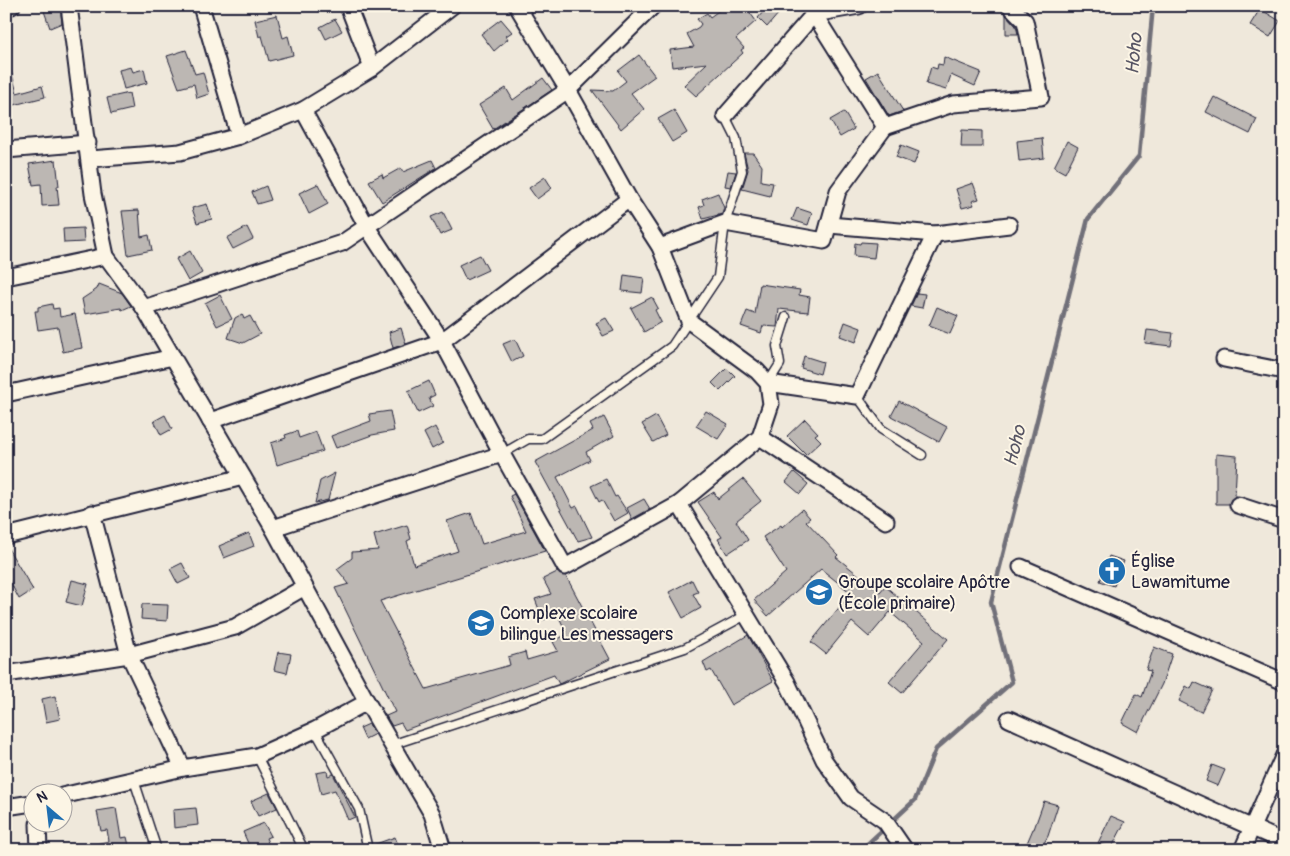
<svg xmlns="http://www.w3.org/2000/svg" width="1290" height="856" font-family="Pangolin,sans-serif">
  <rect width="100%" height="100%" fill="#efe8db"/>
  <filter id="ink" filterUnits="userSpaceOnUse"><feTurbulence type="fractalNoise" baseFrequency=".02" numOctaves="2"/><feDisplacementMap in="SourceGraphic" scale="10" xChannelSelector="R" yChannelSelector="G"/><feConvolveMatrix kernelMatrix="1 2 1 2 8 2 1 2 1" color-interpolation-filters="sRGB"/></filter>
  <g filter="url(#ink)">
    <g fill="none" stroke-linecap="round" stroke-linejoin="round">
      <polyline stroke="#716f79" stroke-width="4.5" points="861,850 915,800 936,749 1012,682 991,602 1088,219 1139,156 1153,6"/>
    </g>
    <g fill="#bcb7b3" stroke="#22223b">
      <polygon points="56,6 60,6 62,23 50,28 44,11"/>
      <polygon points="725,6 745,6 756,21 736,39 744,48 741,50 743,53 696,96 684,85 707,63 672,67 670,50 694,47 687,34 699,27 701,24 697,19 707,13 710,17"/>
      <polygon points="768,6 785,6 767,27 758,18"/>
      <polygon points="1260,9 1280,21 1270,37 1250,25"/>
      <polygon points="277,15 283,38 288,36 293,55 269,61 262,36 259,37 255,20"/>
      <polygon points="1006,15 1016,26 1018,34 1006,34"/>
      <polygon points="335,19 342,31 326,39 320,27"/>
      <polygon points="501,19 512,32 506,36 508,39 494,51 481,34"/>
      <polygon points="186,50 195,74 203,72 209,94 197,98 194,84 179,88 167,56"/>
      <polygon points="639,55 655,76 631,93 644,109 621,129 592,90 613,91 626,81 618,71"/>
      <polygon points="944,57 981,72 975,86 951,75 946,90 926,84 931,67 937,69 938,64 943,65"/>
      <polygon points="10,67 17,93 42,86 45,97 6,107 6,68"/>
      <polygon points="131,67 133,72 144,69 147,83 124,89 119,70"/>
      <polygon points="878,71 903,111 889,116 866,78"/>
      <polygon points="543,78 552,90 493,129 479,105 506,88 513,100"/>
      <polygon points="129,93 132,109 111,114 107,98"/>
      <polygon points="1214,97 1257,119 1250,134 1206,112"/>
      <polygon points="674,110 687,133 672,142 658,119"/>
      <polygon points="844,112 854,129 840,137 830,120"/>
      <polygon points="962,130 982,131 982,147 961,147"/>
      <polygon points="1042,138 1044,158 1019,161 1017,141"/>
      <polygon points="1067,141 1078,147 1065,173 1054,167"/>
      <polygon points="901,145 919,152 914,164 896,157"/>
      <polygon points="744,153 753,153 762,166 761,181 773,183 770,196 742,189 748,170"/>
      <polygon points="56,160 59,186 57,186 59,205 42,206 41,184 33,185 29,164"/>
      <polygon points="432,160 436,168 382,202 369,181 382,174 383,178 401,168 403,172"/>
      <polygon points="728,171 736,172 731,187 725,186"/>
      <polygon points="545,177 552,188 537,199 529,188"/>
      <polygon points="973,183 979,199 972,201 974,205 962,208 956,189"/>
      <polygon points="318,184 328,204 309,214 299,193"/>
      <polygon points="266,186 271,200 257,204 252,192"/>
      <polygon points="718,193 724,208 722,214 703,219 699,207 704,205 702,199"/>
      <polygon points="207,204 212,219 197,223 192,208"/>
      <polygon points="797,208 812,213 808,225 792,220"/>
      <polygon points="139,210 141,237 149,235 152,250 128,255 122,211"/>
      <polygon points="443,212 452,230 440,235 431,217"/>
      <polygon points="247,227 253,239 233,249 227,238"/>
      <polygon points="83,228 84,242 64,243 63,229"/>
      <polygon points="861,242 876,243 874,258 854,256 855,243 860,244"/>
      <polygon points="190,251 202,273 188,281 176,259"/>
      <polygon points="480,255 488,270 466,280 459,265"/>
      <polygon points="624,275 644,278 642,293 622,291"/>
      <polygon points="99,284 122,293 131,306 122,310 121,308 85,314 82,299 97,289"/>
      <polygon points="760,284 800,290 799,295 810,297 808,312 779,309 777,327 763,326 761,333 741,326 747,311 755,314"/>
      <polygon points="917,293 925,294 922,308 911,306"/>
      <polygon points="220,295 232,319 217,326 205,303"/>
      <polygon points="652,297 658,308 655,310 661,322 644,332 631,308"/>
      <polygon points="52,304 53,309 59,308 60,317 75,314 82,348 63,352 58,327 38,330 35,311 38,311 38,307"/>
      <polygon points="937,307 958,316 950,334 929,326"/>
      <polygon points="242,314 244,319 250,316 260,334 243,343 228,338 235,318"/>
      <polygon points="606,318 614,331 603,336 596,323"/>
      <polygon points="845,322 861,328 856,342 840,336"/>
      <polygon points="401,328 406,344 393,348 389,332"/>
      <polygon points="1147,330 1173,333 1171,346 1145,343"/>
      <polygon points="515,339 523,356 512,362 503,344"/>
      <polygon points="804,356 823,362 820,374 801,368"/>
      <polygon points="727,368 735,376 720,391 712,383"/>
      <polygon points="429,381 435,395 429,398 433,406 418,413 408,391"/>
      <polygon points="899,401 947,427 939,442 891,416"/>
      <polygon points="390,411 394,431 372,435 336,448 331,436 371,421 369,414"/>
      <polygon points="706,411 728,424 718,439 696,426"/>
      <polygon points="165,415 172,429 161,435 154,421"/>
      <polygon points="656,416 666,435 653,442 642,424"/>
      <polygon points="604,417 614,436 586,452 590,460 557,477 573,508 577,506 592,537 578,541 535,462 593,430 590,424"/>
      <polygon points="805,419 818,433 815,435 821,441 806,455 787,436"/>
      <polygon points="435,427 443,443 432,449 424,433"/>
      <polygon points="297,431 299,438 316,432 323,451 277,465 271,443 286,438 285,435"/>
      <polygon points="1216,454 1237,456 1235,496 1229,504 1216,504"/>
      <polygon points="794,472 808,484 800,494 786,482"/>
      <polygon points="335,473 328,500 315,503 320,481"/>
      <polygon points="606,479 615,497 617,496 628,513 614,521 602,500 599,502 591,486"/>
      <polygon points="743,479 761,501 736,521 748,540 727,554 718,539 722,537 698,502 714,492 718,499"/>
      <polygon points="514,494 545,551 380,601 426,689 510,665 508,657 525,652 527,660 558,651 553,642 567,634 558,615 543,620 535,599 551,594 543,579 557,572 566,576 610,659 559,684 554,675 405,730 401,723 392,726 386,716 395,712 335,588 349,584 337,569 352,558 352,552 378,550 374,535 407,525 411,539 407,541 414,565 458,551 447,521 471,513 482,544 526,531 510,496"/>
      <polygon points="644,499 650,509 632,519 627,508"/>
      <polygon points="802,509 810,518 806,521 838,555 836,557 880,592 885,586 948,639 902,693 889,682 924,641 890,612 869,637 852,622 826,654 811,642 851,593 821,569 768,616 754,600 786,572 763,537 781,525 782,527"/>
      <polygon points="249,533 254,546 224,558 219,546"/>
      <polygon points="6,545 33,590 19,599 6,574"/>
      <polygon points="1109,556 1124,561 1114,586 1100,581"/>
      <polygon points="182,563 190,578 178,584 170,569"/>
      <polygon points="72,580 88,584 82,606 66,602"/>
      <polygon points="692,580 698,592 693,594 701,608 683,618 669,592"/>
      <polygon points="142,604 168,605 167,621 141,619"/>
      <polygon points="748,635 773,681 731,705 711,670 707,672 703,662"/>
      <polygon points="1154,647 1172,654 1162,684 1138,732 1122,723 1136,694 1142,697 1151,671 1146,670"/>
      <polygon points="278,652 291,654 287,673 274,670"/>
      <polygon points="1194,682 1212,690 1201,712 1179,701 1186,686 1191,689"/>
      <polygon points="55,696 60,719 46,722 42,699"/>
      <polygon points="369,724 375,734 365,739 360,728"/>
      <polygon points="1212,765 1225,770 1218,786 1206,781"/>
      <polygon points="327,771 328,776 333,774 355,817 348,820 335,790 321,794 316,773"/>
      <polygon points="269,793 277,808 258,816 251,801"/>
      <polygon points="1044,801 1058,805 1048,836 1040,850 1024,850 1033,829 1034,829"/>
      <polygon points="116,808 121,838 127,837 130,850 92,850 91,845 109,841 107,830 101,831 97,811"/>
      <polygon points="196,808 198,825 174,828 173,810"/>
      <polygon points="1111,816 1125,822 1111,849 1098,843"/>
      <polygon points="264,823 271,836 266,838 269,845 258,850 251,850 243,832"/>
      <polygon points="395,837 400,850 374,850 373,845"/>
    </g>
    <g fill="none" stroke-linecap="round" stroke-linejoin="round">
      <defs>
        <g id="service">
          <polyline points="768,383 780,364 777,346 786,317"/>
          <polyline points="857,396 881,429 922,455"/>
          <polyline points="502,454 528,439 542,439 672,346 718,277 725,223 742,171 736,138 725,116"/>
          <polyline points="315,730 359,809 368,850"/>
          <polyline points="391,745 685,648 746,615"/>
          <polyline points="257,756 304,850"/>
          <polyline points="134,780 157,850"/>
        </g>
        <g id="minor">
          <polyline points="69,6 93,194 106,256 144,308 273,528 367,702 432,814 443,850"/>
          <polyline points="201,6 239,136"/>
          <polyline points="348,6 372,68"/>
          <polyline points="809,6 885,127 953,104 1041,97 1025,21 1010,6"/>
          <polyline points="6,8 12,6"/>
          <polyline points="303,110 367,227 442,341 502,454 565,567 679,504 760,437 771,404 768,383 757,371 689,321 660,247 629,199 568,90 517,6"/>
          <polyline points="725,116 814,14 859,6"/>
          <polyline points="6,150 88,143"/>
          <polyline points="90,159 180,152 239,136 303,110 372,68 452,6"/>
          <polyline points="829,225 935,234 1009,225"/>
          <polyline points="660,247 725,223 824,241 838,191 885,127"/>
          <polyline points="6,277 106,256"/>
          <polyline points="144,308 342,243 568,90 653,6"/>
          <polyline points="1224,359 1284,371"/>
          <polyline points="768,383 857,396 935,234"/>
          <polyline points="6,394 173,357"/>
          <polyline points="210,421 442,341 629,199"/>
          <polyline points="760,437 886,521"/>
          <polyline points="679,504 787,682 824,760 851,798 885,821 905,850"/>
          <polyline points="1238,505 1284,520"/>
          <polyline points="92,513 129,655 183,768"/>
          <polyline points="273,528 502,454"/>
          <polyline points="6,536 243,477"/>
          <polyline points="1021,567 1284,682"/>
          <polyline points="6,674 129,655 235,627 303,588"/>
          <polyline points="1009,719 1284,842"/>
          <polyline points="62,796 183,768 257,756 315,730 367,702"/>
          <polyline points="6,807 32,803"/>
          <polyline points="38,824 39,850"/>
          <polyline points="1242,850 1284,755"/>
        </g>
      </defs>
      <use href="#service" stroke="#22223b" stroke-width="11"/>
      <use href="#minor" stroke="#22223b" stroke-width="19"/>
      <use href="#service" stroke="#fcf5e5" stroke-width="8"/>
      <use href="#minor" stroke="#fcf5e5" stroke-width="15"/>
    </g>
  </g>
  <defs>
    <symbol id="church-disc" viewBox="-11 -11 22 22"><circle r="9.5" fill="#1f6fb2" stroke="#fcf5e5"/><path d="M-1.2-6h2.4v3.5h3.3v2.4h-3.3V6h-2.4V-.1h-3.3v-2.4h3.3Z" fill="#fff"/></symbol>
    <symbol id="school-disc" viewBox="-11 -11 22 22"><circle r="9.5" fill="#1f6fb2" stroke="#fcf5e5"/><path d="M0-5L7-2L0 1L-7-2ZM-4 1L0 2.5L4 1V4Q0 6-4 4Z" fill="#fff"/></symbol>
  </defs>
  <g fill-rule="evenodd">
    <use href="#church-disc" x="1096" y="555" width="32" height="32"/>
    <use href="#school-disc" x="803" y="576" width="32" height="32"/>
    <use href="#school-disc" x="465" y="607" width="32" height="32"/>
  </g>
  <g text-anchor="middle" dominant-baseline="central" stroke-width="4" stroke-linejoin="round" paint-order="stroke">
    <g font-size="18" fill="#22223b" stroke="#fcf5e5" text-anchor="start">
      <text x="1131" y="561">Église<tspan x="1131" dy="21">Lawamitume</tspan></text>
      <text x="838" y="582">Groupe scolaire Apôtre<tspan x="838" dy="21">(École primaire)</tspan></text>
      <text x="500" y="613">Complexe scolaire<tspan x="500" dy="21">bilingue Les messagers</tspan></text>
    </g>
    <g font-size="19" font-style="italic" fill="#575564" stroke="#fcf5e5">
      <text transform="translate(1134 54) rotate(-85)">Hoho</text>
      <text transform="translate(1015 446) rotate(-76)">Hoho</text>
    </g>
  </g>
  <rect width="1290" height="856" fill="none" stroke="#fcf5e5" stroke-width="25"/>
  <rect x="12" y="12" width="1265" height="831" fill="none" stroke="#22223b" stroke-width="2" filter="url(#ink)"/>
  <g transform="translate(48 808) rotate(332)"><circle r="24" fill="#fcf5e5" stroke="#a5a1a1"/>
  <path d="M0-4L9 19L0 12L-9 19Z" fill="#1f6fb2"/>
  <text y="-8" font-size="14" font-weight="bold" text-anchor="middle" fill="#22223b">N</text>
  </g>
</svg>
